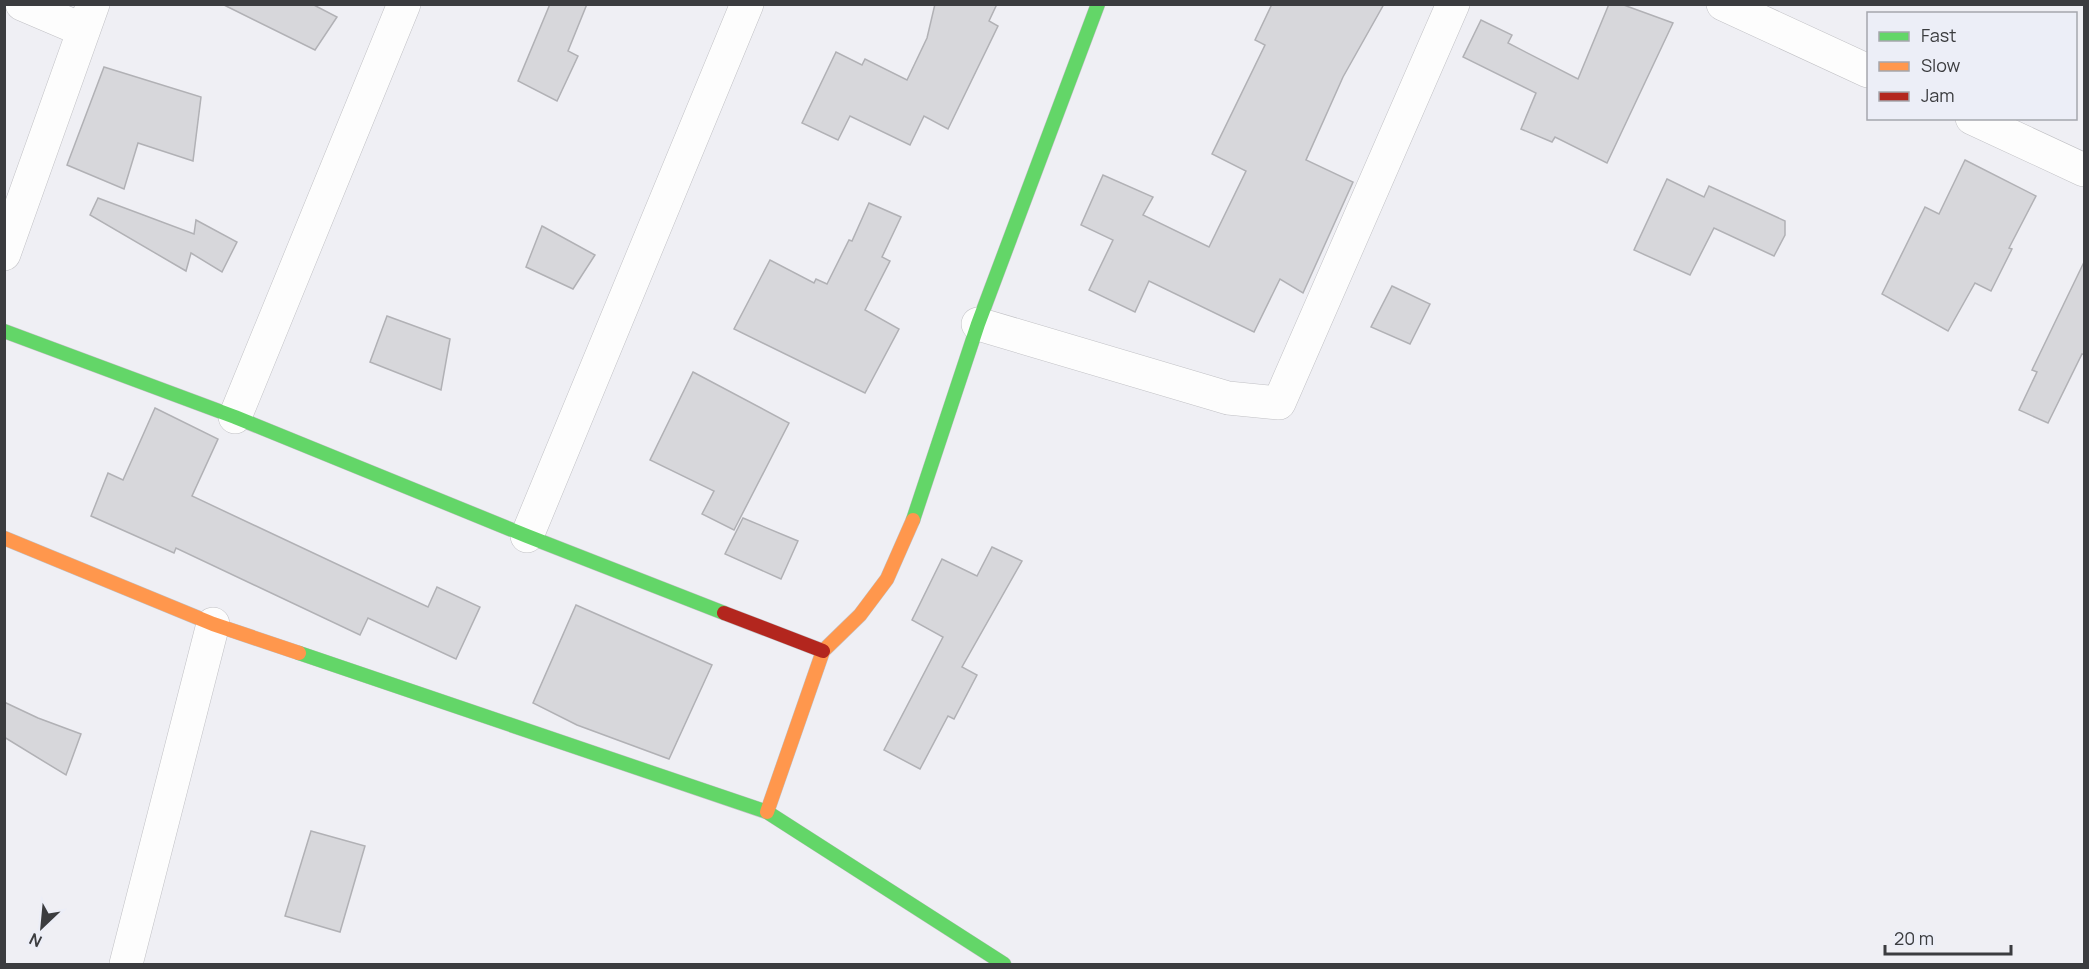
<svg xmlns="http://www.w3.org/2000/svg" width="2089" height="969" font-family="Manrope,sans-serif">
  <rect width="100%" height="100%" fill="#efeff4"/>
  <g fill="#d7d7db" stroke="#b1b1b5" stroke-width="1.5">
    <polygon points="222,4 312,4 337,17 315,50"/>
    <polygon points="550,4 587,4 568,51 578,56 557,101 518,81"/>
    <polygon points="935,4 997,4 989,21 998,26 948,129 924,116 910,145 850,116 838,140 802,123 836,52 862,65 865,59 907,80 927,38"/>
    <polygon points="1272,4 1384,4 1343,77 1306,160 1353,182 1303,293 1280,279 1254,332 1149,281 1135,312 1089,290 1113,240 1081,225 1103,175 1153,197 1143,215 1209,247 1246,171 1212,154 1265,45 1255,40"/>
    <polygon points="1609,4 1621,4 1673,23 1607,163 1555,137 1552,142 1521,129 1536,93 1463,57 1481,20 1512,35 1508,43 1578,79"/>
    <polygon points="104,67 201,97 193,161 138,143 124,189 67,165"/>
    <polygon points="1965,160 2036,196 2009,248 2012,249 1991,291 1975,283 1948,331 1882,294 1925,207 1939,214"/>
    <polygon points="1667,179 1704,197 1709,186 1785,221 1785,235 1774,256 1714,228 1690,275 1634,250"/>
    <polygon points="98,198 194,234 196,220 237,242 222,272 191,253 186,271 90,215"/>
    <polygon points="869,203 901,217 882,257 890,261 865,310 899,329 865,393 734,329 770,260 814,283 816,279 827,284 849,240 852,241"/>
    <polygon points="542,226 595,255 573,289 526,267"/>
    <polygon points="2085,260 2085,355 2082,354 2048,423 2019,410 2037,372 2032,370"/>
    <polygon points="1392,286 1430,304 1410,344 1371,327"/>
    <polygon points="387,316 450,339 441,390 370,362"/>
    <polygon points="693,372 789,423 734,530 702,514 714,491 650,460"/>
    <polygon points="155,408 218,439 192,496 428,607 437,587 480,607 456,659 368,618 360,635 176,548 174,553 91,516 108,473 123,480"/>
    <polygon points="743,518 798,541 781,579 725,554"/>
    <polygon points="992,547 1022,561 962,667 977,675 954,719 948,716 920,769 884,750 943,637 912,620 942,559 977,576"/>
    <polygon points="576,605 712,665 669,759 577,725 533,703"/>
    <polygon points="4,702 38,718 81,734 66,775 4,737"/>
    <polygon points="311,831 365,846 340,932 285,916"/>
  </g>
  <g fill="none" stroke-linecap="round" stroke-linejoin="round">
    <defs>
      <g id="street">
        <polyline points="22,4 83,30"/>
        <polyline points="1723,4 1868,71"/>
        <polyline points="1972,118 2084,170"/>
        <polyline points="4,254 93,4"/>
        <polyline points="978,324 1228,398 1279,403 1453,4"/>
        <polyline points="235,417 404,4"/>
        <polyline points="527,536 747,4"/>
        <polyline points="126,964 213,624"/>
      </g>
      <g id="fast">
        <polyline points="4,331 235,417 527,536 724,613"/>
        <polyline points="913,520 978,324 1098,4"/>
        <polyline points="299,653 767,812 1004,964"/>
      </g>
      <g id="slow">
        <polyline points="4,538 213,624 299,653"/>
        <polyline points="767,812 823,651 860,615 887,579 913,520"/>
      </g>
      <polyline id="jam" points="724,613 823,651"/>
    </defs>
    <use href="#street" stroke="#c1c1c5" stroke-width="34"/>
    <use href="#fast" stroke="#c1c1c5" stroke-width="15"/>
    <use href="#slow" stroke="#c1c1c5" stroke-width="15"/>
    <use href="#jam" stroke="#c1c1c5" stroke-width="15"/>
    <use href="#street" stroke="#fdfdfd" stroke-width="33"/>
    <use href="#fast" stroke="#63d668" stroke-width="14"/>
    <use href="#slow" stroke="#ff974d" stroke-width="14"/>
    <use href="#jam" stroke="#b3261e" stroke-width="14"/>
  </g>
  <rect width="2089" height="969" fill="none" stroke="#3b3c3f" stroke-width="12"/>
  <rect x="1867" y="12" width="210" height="108" fill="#eceef7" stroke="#a5a7ad" stroke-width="1.5"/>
  <rect x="1879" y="32" width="30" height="9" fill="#63d668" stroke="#a5a7ad" stroke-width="1.5"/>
  <text x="1921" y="42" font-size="18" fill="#3b3c3f">Fast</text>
  <rect x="1879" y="62" width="30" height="9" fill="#ff974d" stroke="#a5a7ad" stroke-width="1.5"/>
  <text x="1921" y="72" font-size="18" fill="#3b3c3f">Slow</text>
  <rect x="1879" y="92" width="30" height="9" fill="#b3261e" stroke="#a5a7ad" stroke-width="1.5"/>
  <text x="1921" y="102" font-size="18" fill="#3b3c3f">Jam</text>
  <g transform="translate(42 927) rotate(206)" stroke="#eceef7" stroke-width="4.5" paint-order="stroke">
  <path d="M0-4.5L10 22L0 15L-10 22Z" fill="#3b3c3f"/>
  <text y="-9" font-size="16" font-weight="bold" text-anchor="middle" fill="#3b3c3f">N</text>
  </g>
  <path d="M1885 945v9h126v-9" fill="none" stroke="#3b3c3f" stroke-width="3"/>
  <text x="1894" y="945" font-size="18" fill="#3b3c3f" stroke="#eceef7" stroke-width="4.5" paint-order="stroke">20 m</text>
</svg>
